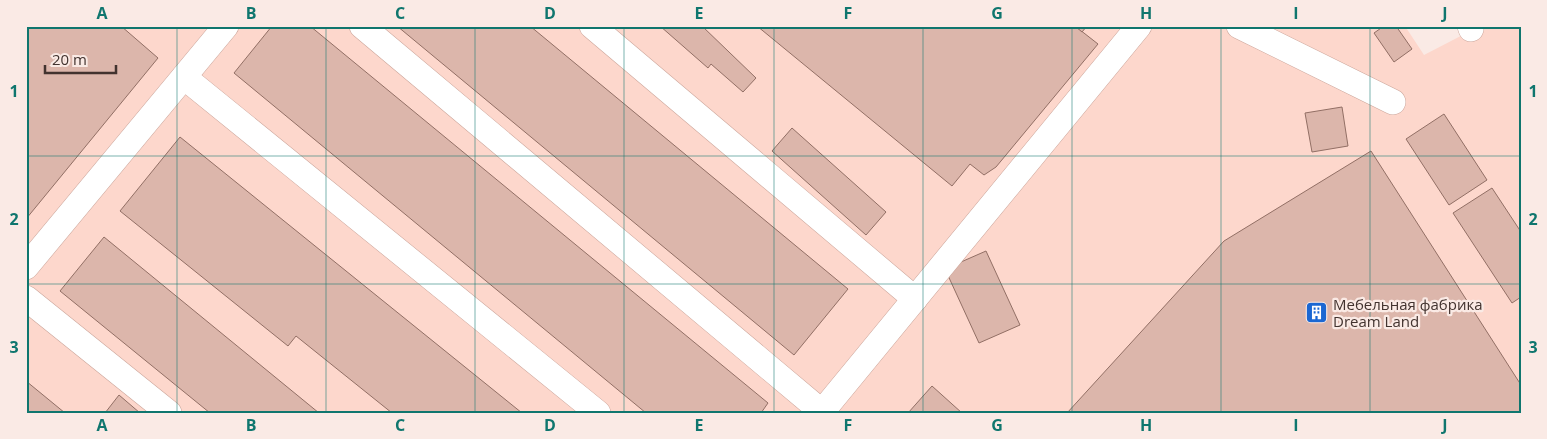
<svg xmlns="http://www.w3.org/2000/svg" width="1547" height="439" font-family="'Open Sans',sans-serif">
  <rect width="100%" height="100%" fill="#faeae5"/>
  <polygon fill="#fdd7cc" points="26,26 1405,26 1424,55 1480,26 1521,26 1521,413 26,413"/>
  <g fill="#dcb6ab" stroke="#926f65">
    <polygon points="26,26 121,26 158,58 26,219"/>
    <polygon points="272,26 310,26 768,403 761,413 646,413 234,73"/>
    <polygon points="397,26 530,26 848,289 794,355"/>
    <polygon points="660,26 702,26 756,78 743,92 711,64 708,68"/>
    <polygon points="757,26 1075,26 1098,44 996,167 984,175 970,164 952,186"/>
    <polygon points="1075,26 1087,26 1082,32"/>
    <polygon points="1384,26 1396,26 1412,49 1394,62 1374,33"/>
    <polygon points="1342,107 1348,146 1312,152 1305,113"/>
    <polygon points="1444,114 1487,180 1449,205 1406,139"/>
    <polygon points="792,128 886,212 866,235 772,151"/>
    <polygon points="180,137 522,413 392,413 296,336 288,346 120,211"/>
    <polygon points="1371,151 1521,385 1521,413 1067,413 1224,241"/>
    <polygon points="1492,188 1521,232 1521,297 1512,303 1453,213"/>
    <polygon points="104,237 319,413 210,413 60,291"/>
    <polygon points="986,251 1020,325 979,343 945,269"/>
    <polygon points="26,381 65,413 26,413"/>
    <polygon points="932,386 962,413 908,413"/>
    <polygon points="119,395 140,413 105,413"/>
  </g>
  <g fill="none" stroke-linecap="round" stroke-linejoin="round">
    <defs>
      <g id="minor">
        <polyline points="362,26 822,412"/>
        <polyline points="592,26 915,299"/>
        <polyline points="1239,26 1393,102"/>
        <polyline points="1470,26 1471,29"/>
        <polyline points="184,77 598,413"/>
        <polyline points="26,267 226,26"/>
        <polyline points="26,298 169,413"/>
        <polyline points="821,413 1139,26"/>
      </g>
    </defs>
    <use href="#minor" stroke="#cca69b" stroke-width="26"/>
    <use href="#minor" stroke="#fff" stroke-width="25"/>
  </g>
  <path fill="none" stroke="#0f766e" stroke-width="1" stroke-opacity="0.55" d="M177 26V413M326 26V413M475 26V413M624 26V413M774 26V413M923 26V413M1072 26V413M1221 26V413M1370 26V413M26 156H1521M26 284H1521"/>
  <defs>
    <symbol id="building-square" viewBox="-11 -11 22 22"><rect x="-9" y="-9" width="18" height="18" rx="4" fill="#1b67d2" stroke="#faeae5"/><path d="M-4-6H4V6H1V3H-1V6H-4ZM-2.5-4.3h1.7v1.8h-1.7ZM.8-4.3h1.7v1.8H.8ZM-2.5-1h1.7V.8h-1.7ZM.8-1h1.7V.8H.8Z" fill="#fff"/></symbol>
  </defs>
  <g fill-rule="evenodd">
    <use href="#building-square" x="1304" y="300" width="25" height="25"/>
  </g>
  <g text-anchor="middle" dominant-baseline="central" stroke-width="4.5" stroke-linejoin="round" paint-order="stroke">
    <g font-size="15" fill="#42332f" stroke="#faeae5" text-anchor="start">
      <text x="1333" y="304">Мебельная фабрика<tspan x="1333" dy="17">Dream Land</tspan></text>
    </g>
  </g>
  <rect width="1547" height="439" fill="none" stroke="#faeae5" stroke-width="55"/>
  <path d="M45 65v8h71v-8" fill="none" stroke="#42332f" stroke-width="2.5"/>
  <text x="52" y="65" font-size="15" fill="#42332f" stroke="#faeae5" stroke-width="4" paint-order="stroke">20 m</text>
  <rect x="28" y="28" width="1492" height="384" fill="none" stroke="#0f766e" stroke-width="2"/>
  <g font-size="16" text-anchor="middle" font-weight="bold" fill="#0f766e">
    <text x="102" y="19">A</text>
    <text x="251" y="19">B</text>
    <text x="400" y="19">C</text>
    <text x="550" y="19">D</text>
    <text x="699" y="19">E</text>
    <text x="848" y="19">F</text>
    <text x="997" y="19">G</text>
    <text x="1146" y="19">H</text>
    <text x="1296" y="19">I</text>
    <text x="1445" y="19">J</text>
    <text x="14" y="97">1</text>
    <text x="1533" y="97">1</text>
    <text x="14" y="225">2</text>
    <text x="1533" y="225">2</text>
    <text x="14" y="353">3</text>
    <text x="1533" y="353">3</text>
    <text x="102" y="431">A</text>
    <text x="251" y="431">B</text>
    <text x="400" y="431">C</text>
    <text x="550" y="431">D</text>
    <text x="699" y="431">E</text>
    <text x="848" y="431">F</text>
    <text x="997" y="431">G</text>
    <text x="1146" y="431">H</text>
    <text x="1296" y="431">I</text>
    <text x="1445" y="431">J</text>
  </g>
</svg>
